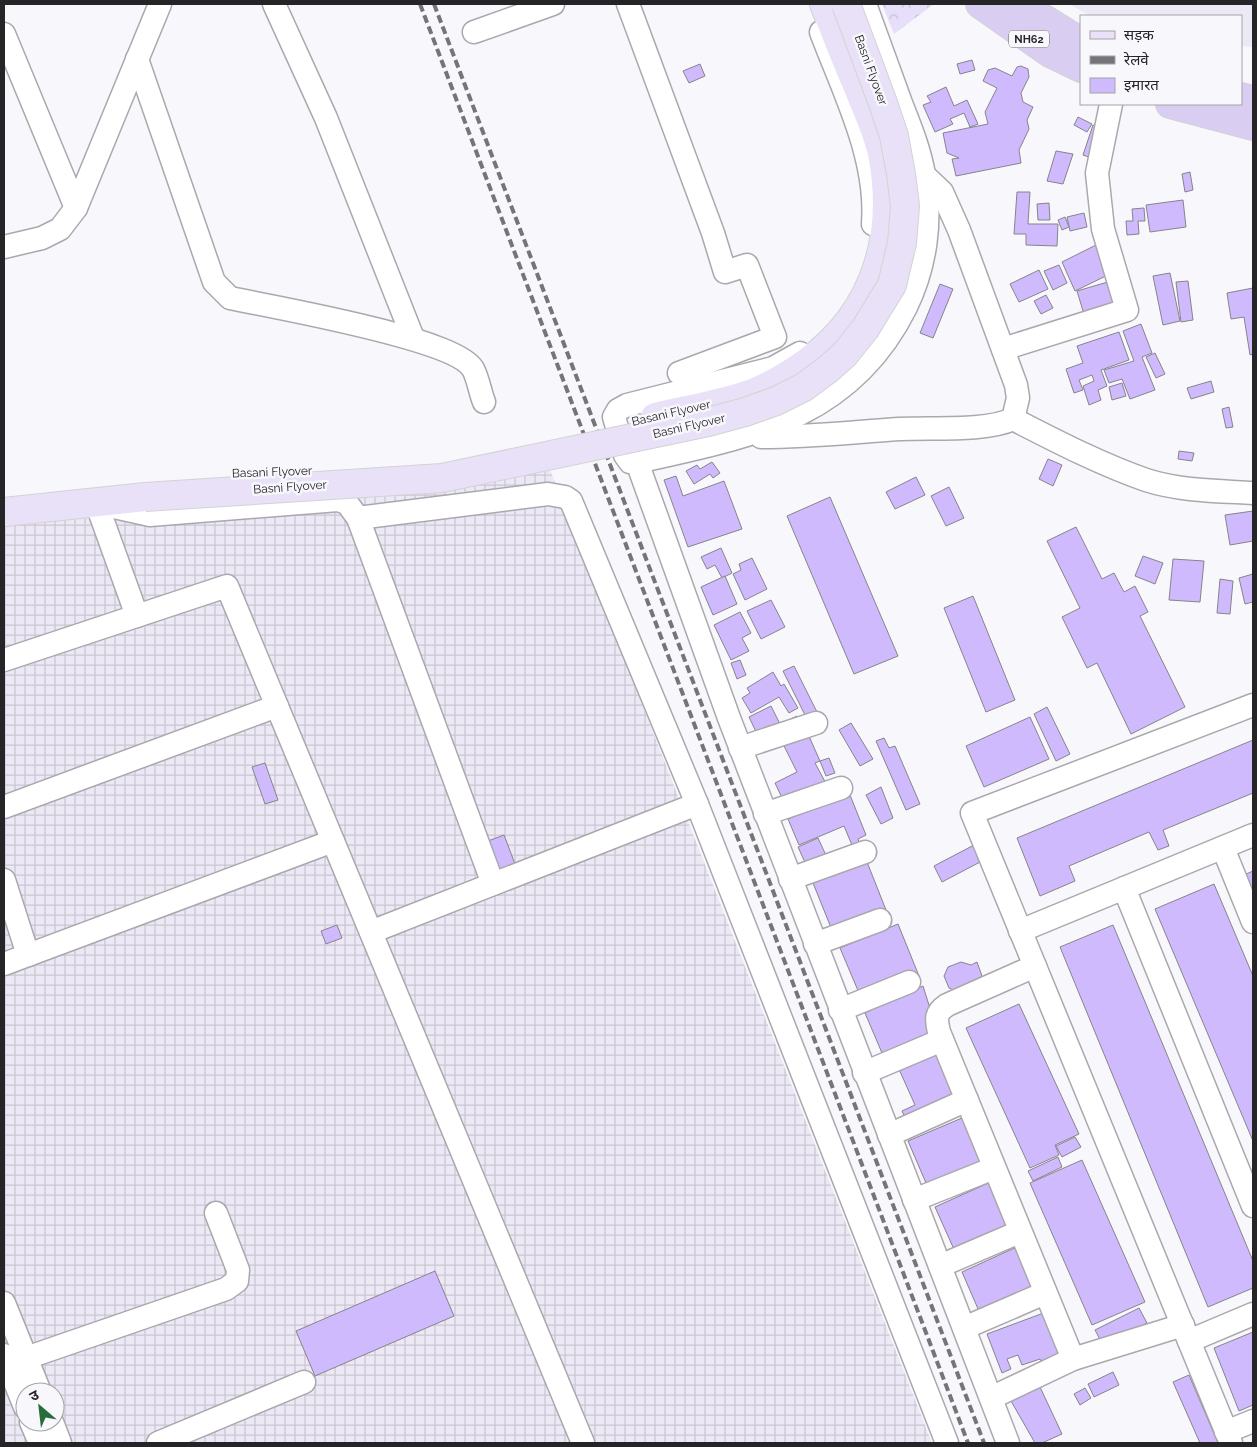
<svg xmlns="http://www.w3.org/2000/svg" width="1257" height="1447" font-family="Raleway,'Noto Sans Devanagari',sans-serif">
  <defs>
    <pattern id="industrial-grid" width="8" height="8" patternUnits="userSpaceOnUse" patternTransform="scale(1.25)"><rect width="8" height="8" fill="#ece8f5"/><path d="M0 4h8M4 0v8" fill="none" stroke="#cac7d2"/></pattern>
    <pattern id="park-crowns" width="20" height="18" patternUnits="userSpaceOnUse" patternTransform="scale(1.25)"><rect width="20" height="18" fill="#e7defa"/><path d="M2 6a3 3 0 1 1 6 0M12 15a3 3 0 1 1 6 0" fill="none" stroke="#c6bed6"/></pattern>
  </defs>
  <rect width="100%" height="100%" fill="#f8f7fc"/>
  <polygon fill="#ece8f5" points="1069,4 1253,4 1253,47 1241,46 1241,16 1090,16"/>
  <path fill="url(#industrial-grid)" fill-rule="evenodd" d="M545 457 932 1443H4V507ZM25 1392H55V1422H25Z"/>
  <polygon fill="url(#park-crowns)" points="882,4 934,4 894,34"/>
  <g fill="#d0bafe" stroke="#868489">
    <polygon points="972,60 975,70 960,74 957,64"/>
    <polygon points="700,64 705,76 689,83 683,71"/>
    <polygon points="1021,66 1028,69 1029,77 1021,93 1023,102 1033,107 1027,120 1029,129 1019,150 1021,163 956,176 952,159 959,158 947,153 943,133 988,124 985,112 997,88 983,81 988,70 995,68 1012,76 1017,67"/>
    <polygon points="946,87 954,106 967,100 978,124 970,127 964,113 950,119 953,124 935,132 923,105 931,102 927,96"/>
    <polygon points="1078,117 1092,124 1087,132 1074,125"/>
    <polygon points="1093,125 1103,129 1097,160 1083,155"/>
    <polygon points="1056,151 1073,154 1063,184 1047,181"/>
    <polygon points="1190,172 1193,190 1185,192 1182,174"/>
    <polygon points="1017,192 1030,192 1028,224 1058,224 1057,246 1026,245 1026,234 1014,234"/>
    <polygon points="1183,200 1186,227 1150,232 1146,205"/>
    <polygon points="1049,203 1050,220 1038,220 1037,204"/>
    <polygon points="1144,208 1145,221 1138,221 1139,234 1127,235 1126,221 1133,221 1132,209"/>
    <polygon points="1084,213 1087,227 1070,231 1067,217"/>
    <polygon points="1065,217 1069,227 1062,230 1058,220"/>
    <polygon points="1104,241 1114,272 1075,291 1062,262"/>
    <polygon points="1059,265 1067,283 1053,290 1044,271"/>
    <polygon points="1039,270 1048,289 1019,302 1010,284"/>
    <polygon points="1170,273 1180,321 1163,325 1153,276"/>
    <polygon points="1118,279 1124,307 1086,321 1077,291"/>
    <polygon points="1188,281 1193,320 1181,322 1176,282"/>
    <polygon points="940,284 953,289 933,338 920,333"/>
    <polygon points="1253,288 1253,354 1250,355 1244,317 1231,319 1227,293"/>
    <polygon points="1046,295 1053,308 1041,314 1034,301"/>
    <polygon points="1141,324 1152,353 1142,357 1155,390 1130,399 1122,379 1109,383 1104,370 1134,361 1123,331"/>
    <polygon points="1119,332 1129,360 1101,370 1107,386 1098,390 1101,400 1089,405 1083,386 1094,381 1092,375 1079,380 1083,390 1074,393 1066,369 1083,363 1077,346"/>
    <polygon points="1155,353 1165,374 1156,378 1146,357"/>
    <polygon points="1211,381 1214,392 1191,399 1187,388"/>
    <polygon points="1122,383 1126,396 1112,400 1109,387"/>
    <polygon points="1229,407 1233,427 1226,428 1222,409"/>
    <polygon points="1179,451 1194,453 1192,461 1178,459"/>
    <polygon points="1048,459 1062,465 1053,486 1039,479"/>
    <polygon points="712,462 720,473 713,478 710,474 694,484 686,471 697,465 700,469"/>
    <polygon points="676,476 683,496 724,481 742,529 688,547 664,480"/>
    <polygon points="916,477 925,495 895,509 886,492"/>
    <polygon points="949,487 964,518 946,526 931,496"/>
    <polygon points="830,497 898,656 854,674 787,516"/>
    <polygon points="1253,511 1253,541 1230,545 1225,515"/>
    <polygon points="1076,527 1102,579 1114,573 1124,592 1135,586 1148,612 1140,616 1185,707 1131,734 1097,663 1087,668 1062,617 1080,608 1047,541"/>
    <polygon points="721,548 732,573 722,578 715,565 707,569 701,557"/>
    <polygon points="1143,556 1163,563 1155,584 1135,576"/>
    <polygon points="752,558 767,589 745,600 733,574 741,570 739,564"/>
    <polygon points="1173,559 1204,561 1200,602 1169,600"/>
    <polygon points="1253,574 1253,602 1245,604 1239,578"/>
    <polygon points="725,576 737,604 713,615 701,587"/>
    <polygon points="1220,579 1233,581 1230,614 1217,613"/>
    <polygon points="973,596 1015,700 986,712 944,608"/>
    <polygon points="771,600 785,627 761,639 747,611"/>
    <polygon points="740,612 751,633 742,638 749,651 731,660 714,625"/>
    <polygon points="740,660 746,675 737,679 731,663"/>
    <polygon points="794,666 821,720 810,725 783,671"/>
    <polygon points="773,672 781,686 784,684 798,708 789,713 779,697 751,713 742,698 750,693 747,688"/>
    <polygon points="771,706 780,724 797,716 802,727 760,740 749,717"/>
    <polygon points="1047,707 1070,754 1056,761 1034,714"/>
    <polygon points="1030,717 1049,759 984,787 966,746"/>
    <polygon points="851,723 873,759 860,766 839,730"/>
    <polygon points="808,734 820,761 815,763 829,789 786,806 775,783 797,772 784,746"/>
    <polygon points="884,738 889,748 895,746 920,804 906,810 876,741"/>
    <polygon points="1253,740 1253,793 1163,830 1169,846 1158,850 1149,832 1069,866 1075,881 1040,896 1017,838"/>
    <polygon points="829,758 835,773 826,776 820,761"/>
    <polygon points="265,763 278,800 265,804 252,767"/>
    <polygon points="881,787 893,818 881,824 866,795"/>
    <polygon points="850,795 866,835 858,839 861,848 854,850 844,826 799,845 788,819"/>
    <polygon points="504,835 515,864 498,870 488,841"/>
    <polygon points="818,838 830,864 809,871 798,847"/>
    <polygon points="974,845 982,861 942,882 934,866"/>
    <polygon points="867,862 888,915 834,935 813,883"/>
    <polygon points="1253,871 1253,901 1242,876"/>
    <polygon points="1214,884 1253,976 1253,1141 1155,909"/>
    <polygon points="898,924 919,976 862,1000 840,948"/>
    <polygon points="337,925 342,938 326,944 321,931"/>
    <polygon points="1113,925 1253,1261 1253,1288 1208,1307 1060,947"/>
    <polygon points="961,962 971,965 977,962 982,976 977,979 972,988 958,992 949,988 944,976 948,967"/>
    <polygon points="923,986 939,1037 885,1060 865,1013"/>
    <polygon points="1019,1004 1079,1134 1055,1145 1059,1155 1030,1168 966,1028"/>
    <polygon points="938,1049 961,1100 906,1120 902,1111 915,1105 898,1067"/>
    <polygon points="969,1115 990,1166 929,1190 908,1141"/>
    <polygon points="1075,1137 1081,1147 1062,1157 1056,1146"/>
    <polygon points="1058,1157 1062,1167 1033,1181 1028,1171"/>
    <polygon points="1082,1160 1145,1302 1092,1325 1030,1183"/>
    <polygon points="995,1180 1016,1231 957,1256 935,1207"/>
    <polygon points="1021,1245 1042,1292 982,1318 962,1272"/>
    <polygon points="435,1271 454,1316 315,1376 296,1331"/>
    <polygon points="1139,1308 1147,1323 1103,1345 1095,1330"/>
    <polygon points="1049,1311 1066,1351 1041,1361 1040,1359 1022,1365 1018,1355 1007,1359 1011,1369 1002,1373 987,1334"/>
    <polygon points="1253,1332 1253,1405 1239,1411 1214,1348"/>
    <polygon points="1113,1372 1119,1385 1094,1397 1088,1384"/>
    <polygon points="1189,1375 1218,1443 1200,1443 1173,1382"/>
    <polygon points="1040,1387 1062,1434 1042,1443 1035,1443 1011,1401"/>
    <polygon points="1085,1388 1091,1398 1080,1405 1074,1394"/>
  </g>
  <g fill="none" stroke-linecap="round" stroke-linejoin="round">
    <defs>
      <g id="minor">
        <polyline points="274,4 326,118 413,338"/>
        <polyline points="628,4 713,233 725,272 747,265 775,337 679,373"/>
        <polyline points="474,32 553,4"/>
        <path d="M821 32C844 93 878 158 873 224"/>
        <polyline points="4,34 76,208"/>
        <path d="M137 59 214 282 230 298C272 307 454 338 473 369 478 378 480 392 484 402"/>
        <polyline points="4,247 42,238 60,229 76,208 160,4"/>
        <polyline points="1003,349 1127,310 1103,229 1097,173 1111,104"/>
        <path d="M800 353 773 368 627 405 618 410 614 417 625 455 630 462H637C749 437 850 420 906 307 926 266 932 220 924 175 920 150 910 126 901 103 889 70 877 37 865 4"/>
        <path d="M1013 419C1056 441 1100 464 1146 480 1180 491 1218 491 1253 493"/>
        <path d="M761 437C808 437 853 432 899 429 931 427 985 432 1013 419L1018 398 1016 385 959 230 942 192 924 175"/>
        <polyline points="637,462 729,718 1008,1443"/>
        <polyline points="96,502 137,616"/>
        <polyline points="105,505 150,515 338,500 347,503 358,518 493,884"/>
        <polyline points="358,518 548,494 565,497 571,501 697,804 371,932"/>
        <polyline points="4,660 227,586 583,1443"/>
        <polyline points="1253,705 972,813 1189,1341 1253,1314"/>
        <polyline points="740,748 816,723"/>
        <polyline points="697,804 947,1443"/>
        <polyline points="4,807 277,706"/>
        <polyline points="765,814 841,788"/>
        <polyline points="1223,848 1253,922"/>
        <polyline points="790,879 865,852"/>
        <polyline points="4,880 28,955"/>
        <polyline points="1124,888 1253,1206"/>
        <polyline points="1020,931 1253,835"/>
        <polyline points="815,944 880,920"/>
        <polyline points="4,964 333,841"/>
        <path d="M1035 966 947 1005C935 1013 936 1019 939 1032L1073 1359 1183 1325"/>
        <polyline points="840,1010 909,982"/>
        <polyline points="864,1073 942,1040"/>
        <polyline points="889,1135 967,1100"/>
        <polyline points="914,1200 994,1168"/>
        <polyline points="940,1266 1019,1232"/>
        <polyline points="4,1303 40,1392"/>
        <polyline points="964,1328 1045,1293"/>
        <polyline points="1189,1341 1231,1443"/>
        <polyline points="4,1355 25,1407"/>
        <polyline points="26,1358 226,1289 237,1281 238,1270 216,1213"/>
        <polyline points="991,1398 1073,1359"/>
        <polyline points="31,1422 40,1443"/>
        <polyline points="52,1422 60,1443"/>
        <polyline points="1226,1432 1253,1421"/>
        <polyline points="158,1443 304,1382"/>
      </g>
      <g id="major">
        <path d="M655 417C684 410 715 405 743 396 761 391 778 381 794 371 870 323 898 247 883 159 879 134 866 109 857 85 845 58 835 31 824 4"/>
        <polyline points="4,512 145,497"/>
      </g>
      <g id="highway">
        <polyline points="980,4 1050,53 1081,68"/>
        <polyline points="1020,4 1081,42"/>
        <polyline points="1241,97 1253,100"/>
        <polyline points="1170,104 1253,126"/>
      </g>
    </defs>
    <use href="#minor" stroke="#aaa8ad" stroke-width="25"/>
    <use href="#major" stroke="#d3d3d4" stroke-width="30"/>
    <use href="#highway" stroke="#d3d3d4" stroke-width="30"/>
    <use href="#minor" stroke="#fff" stroke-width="22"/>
    <use href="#major" stroke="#e8e1f7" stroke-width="28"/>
    <use href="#highway" stroke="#d9cdf2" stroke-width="28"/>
    <g stroke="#757578" stroke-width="4" stroke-dasharray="8 4" stroke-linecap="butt">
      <polyline points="420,4 968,1443"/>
      <polyline points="434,4 984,1443"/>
    </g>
    <defs>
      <polyline id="major-bridge" points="145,497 442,478 708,422 745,412 776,401 804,387 827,370 845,354 865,329 892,285 902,243 905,206 901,174 894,136 883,103 846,4"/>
    </defs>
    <use href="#major-bridge" stroke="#d3d3d4" stroke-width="30" stroke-linecap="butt"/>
    <use href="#major-bridge" stroke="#e8e1f7" stroke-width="28"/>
  </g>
  <g text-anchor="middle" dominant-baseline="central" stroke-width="5" stroke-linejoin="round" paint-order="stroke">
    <rect fill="#f8f7fc" stroke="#646467" stroke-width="1" x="1009" y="30.5" width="40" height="17" rx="4"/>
    <g font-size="11" font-weight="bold" fill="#252527">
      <text x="1029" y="39">NH62</text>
    </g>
    <g font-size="12" fill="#252527" stroke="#f8f7fc">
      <text transform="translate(871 70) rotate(70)">Basni Flyover</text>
      <text transform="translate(671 413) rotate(-13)">Basani Flyover</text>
      <text transform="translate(689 426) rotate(-13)">Basni Flyover</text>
      <text transform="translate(272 472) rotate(-2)">Basani Flyover</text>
      <text transform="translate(290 487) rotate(-4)">Basni Flyover</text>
    </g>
  </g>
  <rect width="1257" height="1447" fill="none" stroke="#252527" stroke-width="10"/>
  <rect x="1080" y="15" width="162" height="90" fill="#f8f7fc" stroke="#a4a3a7"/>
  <rect x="1090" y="31" width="25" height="8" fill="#e8e1f7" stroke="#a4a3a7"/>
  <text x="1124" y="40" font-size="15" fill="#252527">सड़क</text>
  <rect x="1090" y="56" width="25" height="8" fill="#757578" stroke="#a4a3a7"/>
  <text x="1124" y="65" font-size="15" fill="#252527">रेलवे</text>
  <rect x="1090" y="78" width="25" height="15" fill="#d0bafe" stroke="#a4a3a7"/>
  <text x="1124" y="90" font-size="15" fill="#252527">इमारत</text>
  <g transform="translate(40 1407) rotate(332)"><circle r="24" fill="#f8f7fc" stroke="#a4a3a7"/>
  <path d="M0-4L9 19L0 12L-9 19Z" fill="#266d3a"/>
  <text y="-8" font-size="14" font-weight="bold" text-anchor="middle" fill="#252527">उ</text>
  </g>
</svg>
